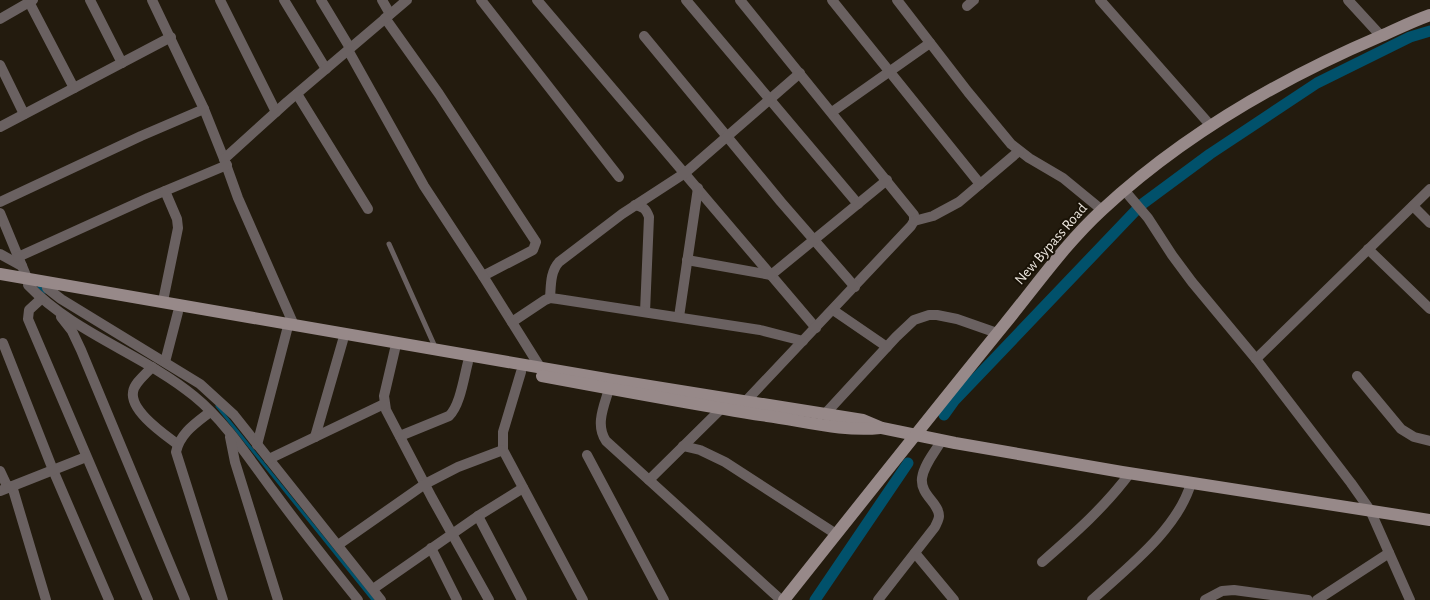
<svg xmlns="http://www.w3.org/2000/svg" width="1430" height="600" font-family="'Alegreya Sans',sans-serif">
  <rect width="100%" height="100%" fill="#231b0e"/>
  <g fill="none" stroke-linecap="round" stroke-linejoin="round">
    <g stroke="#01516b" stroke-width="3">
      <polyline points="39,287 45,292"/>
      <polyline points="217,406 373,600"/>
    </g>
    <g stroke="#01516b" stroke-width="11">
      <polyline points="944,415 954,401 1141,205 1210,154 1317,83 1410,37 1430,31"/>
      <polyline points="815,600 908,463"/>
    </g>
    <polyline stroke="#6a6161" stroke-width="5" points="389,244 436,349"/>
    <g stroke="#6a6161" stroke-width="10">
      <polyline points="28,0 74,88"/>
      <polyline points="90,0 122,63"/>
      <polyline points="152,0 204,109 224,159 238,198 293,323"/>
      <polyline points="220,0 276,112"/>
      <polyline points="284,0 326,69"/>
      <polyline points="321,0 350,48"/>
      <polyline points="382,0 390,14"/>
      <polyline points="481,0 619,177"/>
      <polyline points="537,0 816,328"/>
      <polyline points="686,0 858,204"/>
      <polyline points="740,0 914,215 914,221 911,226 745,402"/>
      <polyline points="832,0 980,184"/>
      <polyline points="897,0 968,92 1011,144 1029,158 1063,178 1102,210"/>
      <polyline points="1100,0 1211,126"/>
      <polyline points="1348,0 1381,36"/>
      <polyline points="967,6 974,0"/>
      <polyline points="385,18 439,94 536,242 533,250 483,276"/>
      <polyline points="0,19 33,0"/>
      <polyline points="644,36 781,202 855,287"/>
      <polyline points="348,50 424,186 483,276 540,367"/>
      <polyline points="0,65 24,114"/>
      <polyline points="297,94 368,209"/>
      <polyline points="832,112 930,43"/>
      <polyline points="0,127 171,37"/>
      <polyline points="224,159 287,102 407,0"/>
      <polyline points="1125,191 1148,218 1172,255 1192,282 1256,359 1351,483 1370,510 1410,600"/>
      <polyline points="0,202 141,136 204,109"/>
      <path d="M635 205C644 207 646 209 649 217L645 312"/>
      <polyline points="1413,206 1430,223"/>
      <polyline points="0,213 27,278"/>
      <polyline points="914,221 933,216 959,202 1019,151"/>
      <polyline points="1368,249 1430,309"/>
      <polyline points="0,254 22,266"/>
      <polyline points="18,257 148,198 227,165"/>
      <polyline points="687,260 771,275 887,180"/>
      <path d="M28 285C75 334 143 354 194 396 226 422 250 460 274 492 301 529 330 565 358 600"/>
      <polyline points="47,288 61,299 200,384 234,415 381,600"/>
      <path d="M550 298C551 286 550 272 559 262L622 214 685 173 800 73"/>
      <polyline points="41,299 29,310 28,319 148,600"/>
      <polyline points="163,301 178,228 177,219 165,191"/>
      <polyline points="833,310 887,347"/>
      <polyline points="61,317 72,331 81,350 185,600"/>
      <polyline points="679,317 698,188"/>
      <polyline points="512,322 545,300 550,298 558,299 760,330 803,341"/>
      <polyline points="3,343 53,470 109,600"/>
      <polyline points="395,349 384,396 386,410 432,498 489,600"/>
      <polyline points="1256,359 1430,189"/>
      <polyline points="165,362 178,312"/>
      <path d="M152 367C146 374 134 383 133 392 130 411 164 434 177 444"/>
      <polyline points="521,372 503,432 503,450 583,600"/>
      <polyline points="1357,376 1401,429 1414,437 1430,441"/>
      <path d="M609 389C604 406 595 425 606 441L781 600"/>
      <path d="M210 412C196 423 180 433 176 452L223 600"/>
      <polyline points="825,414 896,337 914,320 929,315 937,315 957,319 997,333"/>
      <path d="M400 436 449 416C460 406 464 377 468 362"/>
      <polyline points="230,437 235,462 278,600"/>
      <polyline points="315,437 343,340"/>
      <polyline points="257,445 287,330"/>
      <polyline points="683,446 700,450 725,462 836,534"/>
      <polyline points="587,455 664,600"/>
      <polyline points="269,459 384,404"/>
      <polyline points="0,471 8,488"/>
      <polyline points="649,480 722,408"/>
      <polyline points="12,486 46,600"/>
      <polyline points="0,491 86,457"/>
      <polyline points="478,516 522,600"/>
      <polyline points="338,545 425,484 458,467 503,450"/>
      <polyline points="431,548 457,600"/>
      <polyline points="915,553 954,600"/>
      <path d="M1042 562C1074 534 1105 507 1130 473"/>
      <polyline points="373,589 478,516 523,488"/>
      <path d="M878 600 935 527C936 524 939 520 939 516 939 503 920 495 922 478 924 464 935 452 942 440"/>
      <path d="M1092 600C1127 568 1178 529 1191 483"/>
      <polyline points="1205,600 1222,591 1234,590 1308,600"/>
      <polyline points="1317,600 1389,553"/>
    </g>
    <g stroke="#978989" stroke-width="12">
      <polyline points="0,274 612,380 863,420 882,428 955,443 1122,472 1430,520"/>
      <path d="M542 376C617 390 692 404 767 416 804 421 843 432 880 428"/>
      <path d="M784 600C857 508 930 416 1004 325 1036 286 1065 244 1102 210 1183 135 1280 79 1381 36 1397 29 1413 21 1430 15"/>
    </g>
  </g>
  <g text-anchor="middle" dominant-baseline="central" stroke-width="4" stroke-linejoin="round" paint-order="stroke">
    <g font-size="15" fill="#ece6de" stroke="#191206">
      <text transform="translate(1051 244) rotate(-49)">New Bypass Road</text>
    </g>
  </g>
</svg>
